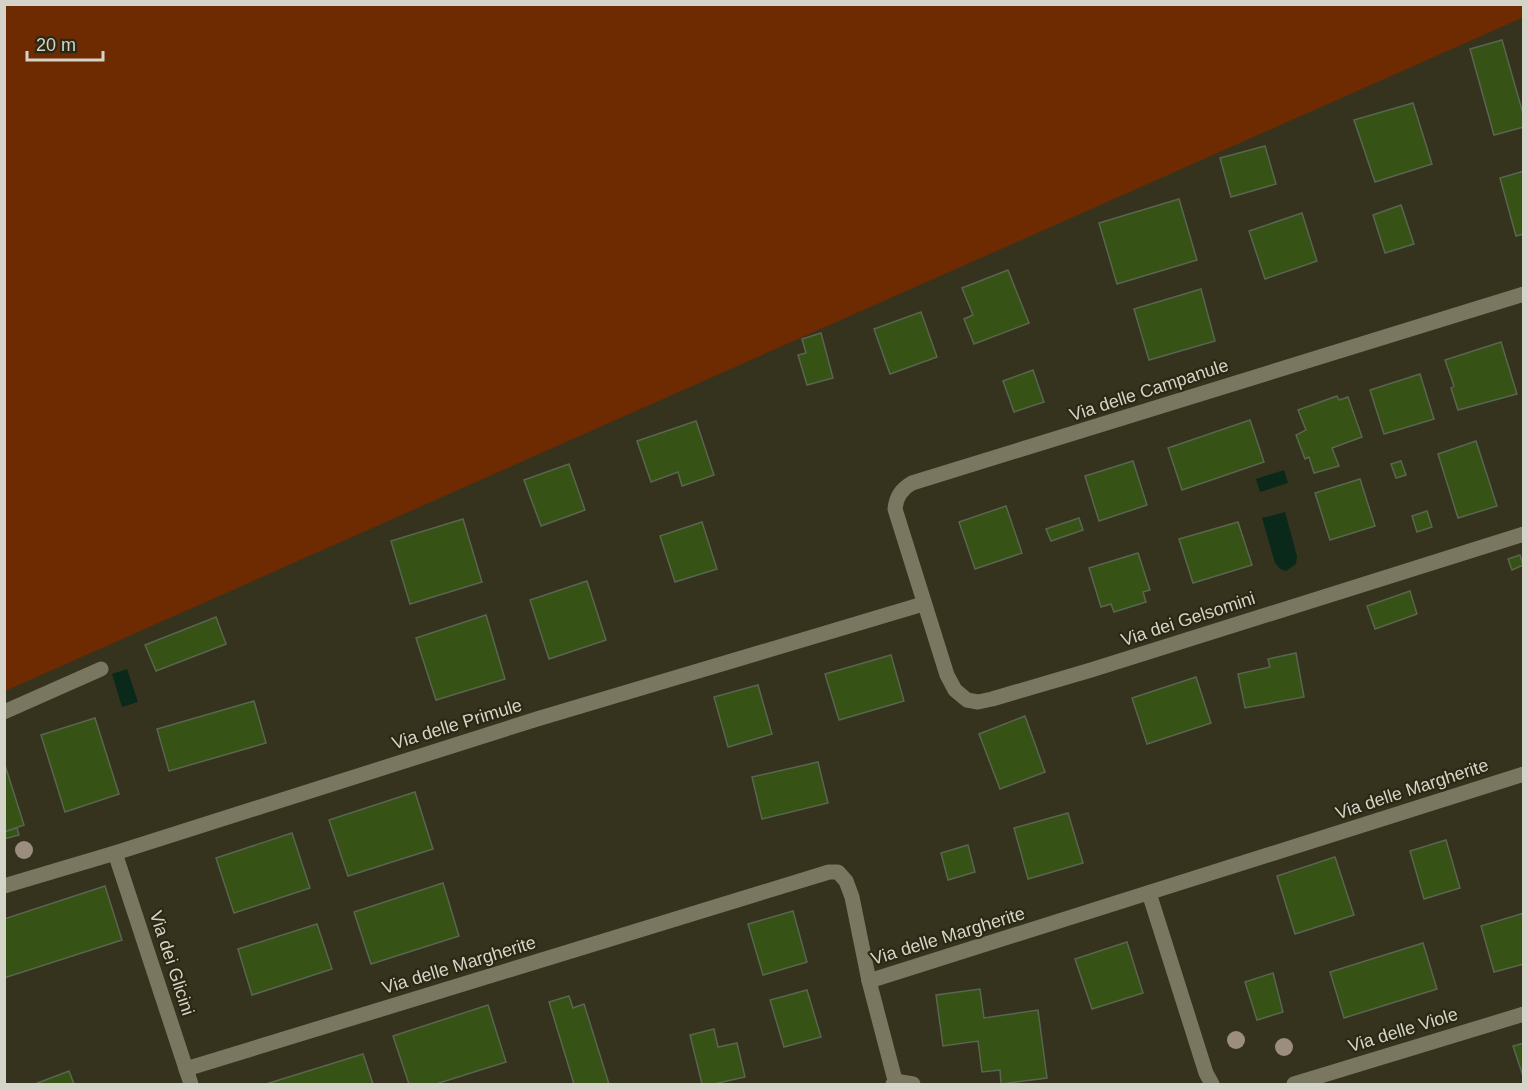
<svg xmlns="http://www.w3.org/2000/svg" width="1528" height="1089" font-family="Helvetica,sans-serif">
  <rect width="100%" height="100%" fill="#35331e"/>
  <polygon fill="#6e2a00" points="5,4 1523,4 1524,17 5,691"/>
  <g fill="#0a291a">
    <polygon points="1284,470 1288,483 1260,492 1256,479"/>
    <polygon points="1285,512 1297,556 1296,564 1286,571 1280,569 1275,563 1262,518"/>
    <polygon points="127,669 138,702 122,707 112,674"/>
  </g>
  <g fill="#365215" stroke="#5a6551" stroke-width="1.5">
    <polygon points="1502,40 1524,117 1524,127 1494,135 1470,49"/>
    <polygon points="1413,103 1432,164 1375,182 1354,120"/>
    <polygon points="1265,146 1276,184 1231,197 1220,158"/>
    <polygon points="1524,171 1524,234 1516,236 1500,178"/>
    <polygon points="1179,199 1197,260 1117,284 1099,223"/>
    <polygon points="1401,205 1414,244 1385,253 1373,215"/>
    <polygon points="1302,213 1317,261 1265,279 1249,231"/>
    <polygon points="1008,270 1029,323 974,344 964,319 973,315 962,288"/>
    <polygon points="1201,289 1215,341 1149,360 1134,309"/>
    <polygon points="921,312 937,357 890,374 874,329"/>
    <polygon points="821,333 833,378 807,385 798,355 806,353 802,339"/>
    <polygon points="1501,342 1517,394 1458,410 1451,388 1454,386 1445,360"/>
    <polygon points="1033,370 1044,402 1014,412 1003,381"/>
    <polygon points="1420,374 1434,419 1384,434 1370,390"/>
    <polygon points="1337,396 1339,400 1348,397 1362,437 1332,448 1339,466 1314,473 1309,457 1305,459 1296,435 1306,430 1298,410"/>
    <polygon points="1250,420 1264,462 1182,490 1168,448"/>
    <polygon points="696,421 714,475 682,486 678,472 651,482 637,441"/>
    <polygon points="1476,441 1497,506 1458,518 1438,454"/>
    <polygon points="1133,461 1147,505 1099,521 1085,476"/>
    <polygon points="1401,461 1406,475 1396,478 1391,464"/>
    <polygon points="569,464 585,510 541,526 524,480"/>
    <polygon points="1360,479 1375,526 1330,540 1315,493"/>
    <polygon points="1006,506 1022,553 975,569 959,522"/>
    <polygon points="1427,511 1432,527 1417,532 1412,516"/>
    <polygon points="1079,518 1083,530 1051,541 1046,529"/>
    <polygon points="463,519 482,582 410,604 391,541"/>
    <polygon points="702,522 717,569 675,582 660,536"/>
    <polygon points="1238,522 1252,565 1193,583 1179,539"/>
    <polygon points="1138,553 1150,590 1143,592 1146,602 1114,612 1111,604 1101,607 1089,568"/>
    <polygon points="1520,555 1523,565 1512,570 1508,559"/>
    <polygon points="587,581 606,640 549,659 530,600"/>
    <polygon points="1410,591 1417,614 1375,629 1367,606"/>
    <polygon points="486,615 505,679 436,700 416,638"/>
    <polygon points="216,617 226,644 156,671 145,645"/>
    <polygon points="1296,653 1304,697 1245,708 1238,674 1270,667 1268,659"/>
    <polygon points="891,655 904,701 839,720 825,674"/>
    <polygon points="1196,677 1211,723 1147,744 1132,698"/>
    <polygon points="758,685 772,734 728,747 714,697"/>
    <polygon points="254,701 266,743 169,771 157,729"/>
    <polygon points="1025,716 1045,772 1000,789 979,734"/>
    <polygon points="95,718 119,794 65,812 41,735"/>
    <polygon points="4,762 24,825 4,832"/>
    <polygon points="818,762 828,803 762,819 752,777"/>
    <polygon points="415,792 433,849 348,876 329,820"/>
    <polygon points="1068,813 1083,863 1028,879 1014,828"/>
    <polygon points="17,828 19,835 4,839 4,832"/>
    <polygon points="292,833 310,888 234,913 216,858"/>
    <polygon points="1446,840 1460,888 1424,899 1410,851"/>
    <polygon points="968,845 975,872 948,880 941,853"/>
    <polygon points="1335,857 1354,915 1295,934 1277,876"/>
    <polygon points="443,883 459,936 371,964 354,912"/>
    <polygon points="105,886 122,940 4,978 4,919"/>
    <polygon points="793,911 807,962 763,975 748,924"/>
    <polygon points="1524,913 1524,964 1494,972 1481,926"/>
    <polygon points="317,924 332,969 252,995 238,949"/>
    <polygon points="1127,942 1143,993 1092,1009 1075,959"/>
    <polygon points="1423,943 1437,989 1344,1018 1330,972"/>
    <polygon points="1273,973 1283,1012 1257,1020 1245,982"/>
    <polygon points="980,989 984,1018 1038,1010 1047,1078 1001,1084 1000,1070 982,1072 978,1041 943,1046 936,995"/>
    <polygon points="807,990 821,1037 784,1047 770,1000"/>
    <polygon points="569,996 573,1008 584,1004 609,1084 574,1084 549,1002"/>
    <polygon points="488,1005 506,1062 436,1084 409,1084 393,1036"/>
    <polygon points="714,1029 718,1047 737,1043 745,1077 714,1084 702,1084 690,1035"/>
    <polygon points="1524,1043 1524,1079 1513,1046"/>
    <polygon points="363,1054 373,1084 266,1084"/>
    <polygon points="69,1071 74,1084 35,1084"/>
  </g>
  <g fill="none" stroke-linecap="round" stroke-linejoin="round">
    <g stroke="#797760" stroke-width="15">
      <path d="M1524 294 912 483C901 489 896 497 895 509L947 675 955 690 967 700 978 702 992 699 1091 670 1524 534"/>
      <polyline points="4,712 101,669"/>
      <polyline points="115,853 191,1084"/>
      <polyline points="4,886 115,853 537,719 923,604"/>
      <polyline points="1149,893 1206,1073 1212,1084"/>
      <polyline points="869,981 896,1084"/>
      <polyline points="186,1069 829,872 838,872 846,881 852,897 869,981 1524,774"/>
      <polyline points="893,1084 901,1082 913,1084"/>
      <polyline points="1294,1084 1524,1014"/>
    </g>
  </g>
  <g fill="#9c8e7f">
    <circle cx="24" cy="850" r="9"/>
    <circle cx="1236" cy="1040" r="9"/>
    <circle cx="1284" cy="1047" r="9"/>
  </g>
  <g text-anchor="middle" dominant-baseline="central" stroke-width="4.5" stroke-linejoin="round" paint-order="stroke">
    <g font-size="18" fill="#d5d4c8" stroke="#2b2914">
      <text transform="translate(1149 390) rotate(-18)">Via delle Campanule</text>
      <text transform="translate(1188 619) rotate(-18)">Via dei Gelsomini</text>
      <text transform="translate(457 724) rotate(-17)">Via delle Primule</text>
      <text transform="translate(1412 789) rotate(-18)">Via delle Margherite</text>
      <text transform="translate(948 936) rotate(-17)">Via delle Margherite</text>
      <text transform="translate(172 963) rotate(72)">Via dei Glicini</text>
      <text transform="translate(459 965) rotate(-17)">Via delle Margherite</text>
      <text transform="translate(1403 1030) rotate(-17)">Via delle Viole</text>
    </g>
  </g>
  <rect width="1528" height="1089" fill="none" stroke="#d5d4c8" stroke-width="12"/>
  <path d="M27 51v9h76v-9" fill="none" stroke="#d5d4c8" stroke-width="3"/>
  <text x="36" y="51" font-size="18" fill="#d5d4c8" stroke="#2b2914" stroke-width="4.5" paint-order="stroke">20 m</text>
</svg>
